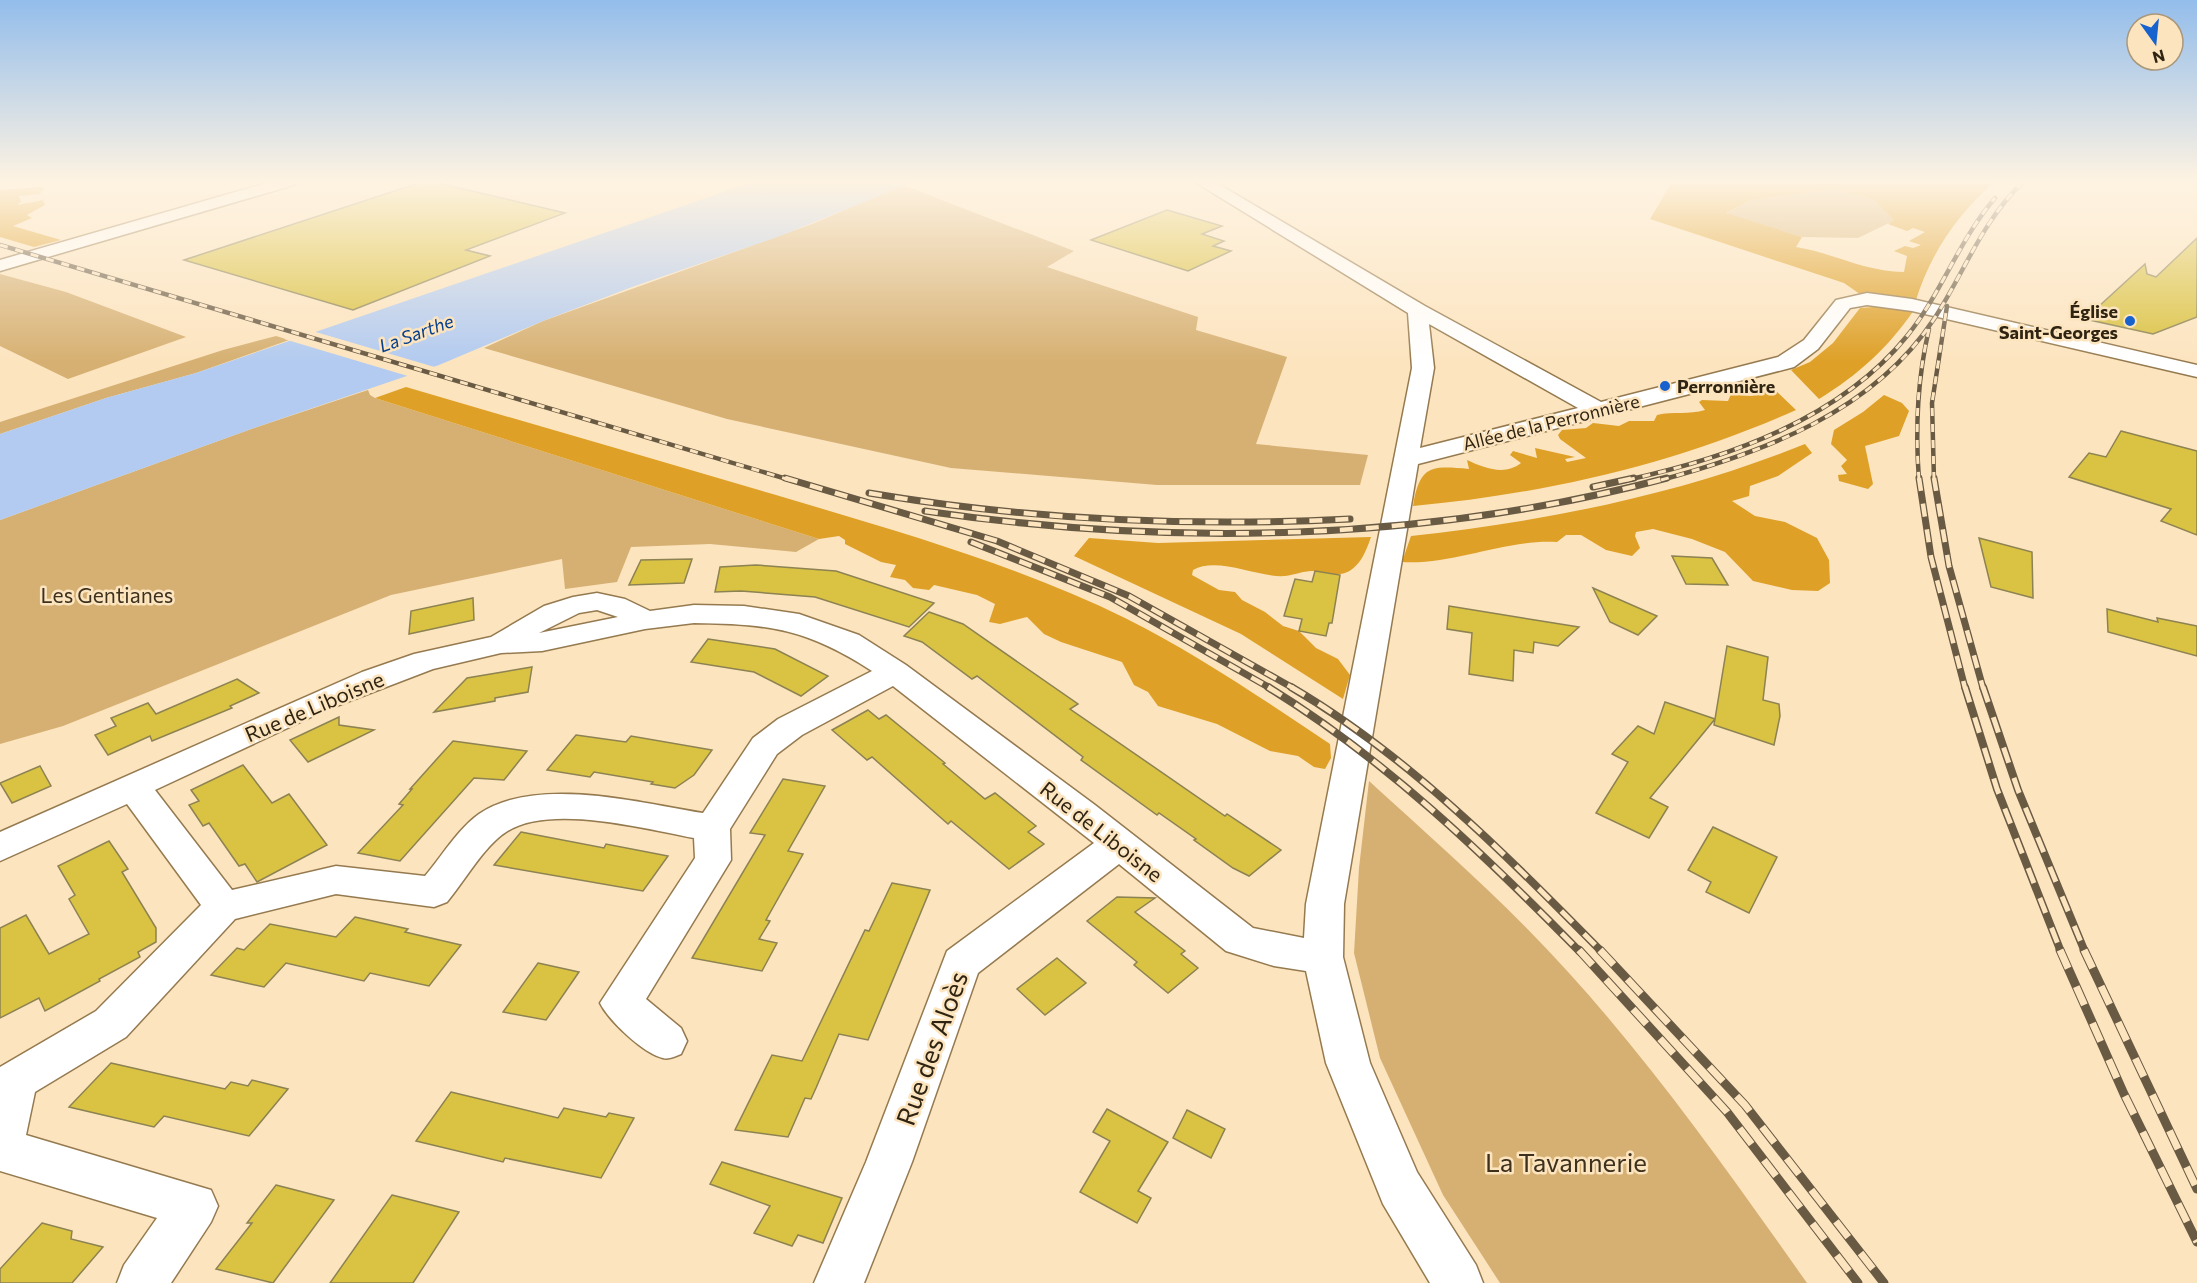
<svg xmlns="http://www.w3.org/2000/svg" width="2197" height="1283" font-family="Commissioner,sans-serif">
  <rect width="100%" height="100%" fill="#fce4bf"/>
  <g fill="#d6b072">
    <polygon points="903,185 1074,251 1047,267 1198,317 1196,330 1287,357 1256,444 1368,455 1360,485 1157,485 951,468 727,419 484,348 543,321 812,224"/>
    <polygon points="1833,189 1874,200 1895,220 1858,238 1802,237 1725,214 1751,200"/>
    <polygon points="0,274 66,292 186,337 68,379 0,346"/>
    <polygon points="276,336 289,340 196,373 106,398 0,434 0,422 223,350"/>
    <polygon points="368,390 370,395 375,398 819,539 796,552 710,544 631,547 617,582 565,589 562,559 391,595 63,726 0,744 0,520 254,428"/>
    <path d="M1369 781C1438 844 1507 904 1569 973 1657 1070 1732 1177 1807 1283H1500L1443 1195 1380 1058 1354 953 1359 868Z"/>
  </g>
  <g fill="#dea027" fill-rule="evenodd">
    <path d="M1672 182H1994C1956 216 1930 254 1915 303L1867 299 1844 283 1650 219ZM1833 189 1874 200 1894 220 1888 224 1907 231 1913 228 1925 232 1909 241 1921 245 1913 248 1905 246 1894 251 1907 256 1904 272C1866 272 1833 253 1796 247L1802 237 1726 213 1751 200Z"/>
    <polygon points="44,187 40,194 19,196 21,202 17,205 43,200 45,205 27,215 32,218 13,226 61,240 34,247 0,237 0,190"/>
    <path d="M1886 306 1914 310C1888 348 1858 375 1819 399L1791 370 1810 362 1833 343 1860 308Z"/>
    <path d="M1767 386 1772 387 1796 410C1675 464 1545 494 1413 506 1420 464 1432 466 1469 469L1467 460C1484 468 1505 476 1521 463L1510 455 1513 451 1537 458 1535 448 1575 457 1565 459 1567 462 1586 458 1560 439 1558 435 1562 430 1586 428 1593 423 1619 426 1629 421H1654L1657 415C1673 411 1689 415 1705 410L1699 402 1702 400 1728 401 1731 394 1751 396 1763 393Z"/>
    <path d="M406 387C529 423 653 459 776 495 893 530 1015 564 1125 618 1197 654 1264 700 1330 744L1331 758 1325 769 1314 767 1298 756 1270 751 1217 724 1158 706 1148 692 1134 685 1122 662 1061 642 1044 634 1027 617 1000 624 989 622 995 604 977 595 934 585 929 590 913 588 905 580 890 577 896 565 881 562 845 544V540L839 536 819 539 375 398Z"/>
    <polygon points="1884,395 1902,403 1909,411 1899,436 1865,446 1873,484 1868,489 1839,481 1838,475 1847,474 1841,466 1847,460 1831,444 1834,430 1863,412"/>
    <path d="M1805 444 1812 453 1778 476 1750 486 1749 496 1732 501 1755 516 1785 522 1817 538 1829 560 1830 583 1818 591 1792 590 1753 581 1725 552 1692 539 1653 529 1636 532 1635 536 1640 548 1632 556 1606 550 1581 535H1566L1557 542C1504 539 1455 565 1402 562L1411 536C1546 521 1679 495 1805 444Z"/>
    <path d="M1371 537C1366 552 1358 572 1340 574 1331 576 1321 571 1312 571 1303 571 1294 575 1285 576 1258 578 1218 556 1193 570L1192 575 1219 590 1235 592 1242 600 1265 612 1283 626 1299 631 1316 648 1338 659 1350 675 1343 699 1241 634 1074 556 1089 538 1158 543Z"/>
  </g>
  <polygon fill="#b3cbf0" points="753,182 913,182 780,236 632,287 543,321 439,365 254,428 0,520 0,434 106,398 196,373"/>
  <polygon fill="#fce4bf" points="309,330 438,368 411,377 284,339"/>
  <g fill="#dac242" stroke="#8c8252" stroke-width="1.5">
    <polygon points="422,182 434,182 565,213 466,250 490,256 353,310 184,260"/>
    <polygon points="1167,210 1222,226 1202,234 1224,241 1213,246 1231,251 1188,271 1091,240"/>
    <polygon points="2197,238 2197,317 2153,334 2085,319 2145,264 2147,274 2156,277"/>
    <polygon points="2121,431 2197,451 2197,535 2161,521 2171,509 2069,477 2089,453 2106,457"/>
    <polygon points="1979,538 2032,552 2033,598 1991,587"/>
    <polygon points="1672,556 1712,558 1728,585 1686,584"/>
    <polygon points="692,559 684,583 629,585 641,560"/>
    <polygon points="756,565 836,571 934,603 909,627 815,597 741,591 715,592 720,567"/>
    <polygon points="1315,571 1340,575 1332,623 1329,623 1326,636 1299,631 1302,619 1284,616 1295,579 1312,582"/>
    <polygon points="1593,588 1657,616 1638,635 1610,622"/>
    <polygon points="473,598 474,620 409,634 411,611"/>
    <polygon points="1449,606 1535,620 1579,627 1558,646 1534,642 1533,653 1514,650 1513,681 1469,674 1472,633 1447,629"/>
    <polygon points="2107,609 2158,622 2157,618 2197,626 2197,656 2108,632"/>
    <polygon points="929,612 963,624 1078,704 1070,709 1225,816 1227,814 1281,850 1249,876 1233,868 1194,840 1196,839 1159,813 1157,815 1081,760 1083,757 977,676 972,679 922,642 904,636"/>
    <polygon points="708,639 775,649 828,676 801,696 754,672 691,662"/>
    <polygon points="1727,646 1768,657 1763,700 1779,704 1780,716 1774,745 1714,725 1715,719 1650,798 1668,807 1649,838 1596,813 1628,762 1612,754 1638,726 1654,734 1665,702 1715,719"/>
    <polygon points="532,667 528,692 495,698 495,701 434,712 467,678"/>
    <polygon points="237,679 259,693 230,706 232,708 152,741 150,736 108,755 95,735 116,726 111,718 148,703 156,714"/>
    <polygon points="868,710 879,719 886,715 945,763 943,764 985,799 995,793 1036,826 1028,832 1044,844 1009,869 951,821 948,824 872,757 867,760 832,730"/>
    <polygon points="339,717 339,725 374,730 308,762 290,740"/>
    <polygon points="576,735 626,742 631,736 712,750 694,775 675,788 651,784 653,782 594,772 590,777 547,770"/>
    <polygon points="453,741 527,751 504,780 474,778 400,861 358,853 403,805 399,804 412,789 410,789"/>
    <polygon points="243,765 272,803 289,794 327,845 257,882 245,864 239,866 209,823 203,826 189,805 199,801 191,790"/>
    <polygon points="40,766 51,786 12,803 0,783"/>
    <polygon points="783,779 825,786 788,851 803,854 766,920 770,921 759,939 777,943 762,971 692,958 765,835 750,833"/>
    <polygon points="1713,827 1777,857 1749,913 1706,892 1711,882 1688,870"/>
    <polygon points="521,832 604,848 606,844 668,856 643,891 494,865"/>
    <polygon points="109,841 128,869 122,872 156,928 156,942 138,952 140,957 99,979 100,981 45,1011 39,998 0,1018 0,928 26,915 49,954 89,934 69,899 75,895 58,866"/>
    <polygon points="892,883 930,890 868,1040 839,1034 816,1088 811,1099 805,1098 788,1137 735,1130 772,1055 802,1061 865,930 869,931"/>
    <polygon points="1117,897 1155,898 1135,912 1185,951 1181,954 1198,968 1168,993 1134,965 1137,962 1087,921"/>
    <polygon points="355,917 408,929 405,932 461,945 429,986 370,973 364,981 286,963 264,987 211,975 237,948 244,950 270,924 336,937"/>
    <polygon points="1057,958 1086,983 1045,1015 1017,989"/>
    <polygon points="538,963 579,972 546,1020 503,1012"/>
    <polygon points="111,1063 225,1089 231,1082 248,1086 252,1080 288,1089 249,1136 164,1116 154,1127 69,1107"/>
    <polygon points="451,1092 558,1118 564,1108 606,1117 609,1113 634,1118 601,1178 505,1158 503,1162 416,1141"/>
    <polygon points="1107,1109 1168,1142 1138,1191 1151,1198 1137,1223 1080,1192 1110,1141 1093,1132"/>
    <polygon points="1187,1110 1225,1129 1211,1158 1173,1138"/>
    <polygon points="722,1162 842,1198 823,1243 798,1235 792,1246 754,1233 770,1206 710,1184"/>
    <polygon points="276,1185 334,1200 273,1283 216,1269 252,1223 247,1223"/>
    <polygon points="392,1195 459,1212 413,1283 330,1283"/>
    <polygon points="42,1223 72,1231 71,1239 103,1247 72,1283 0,1283 0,1269"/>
  </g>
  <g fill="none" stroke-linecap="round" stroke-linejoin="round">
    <defs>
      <g id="minor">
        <polygon points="270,182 296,182 294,185 0,271 0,260"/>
        <path d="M1195 182H1215L1425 306 1601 402 1778 357 1804 340 1836 300 1867 293 1912 299 2197 365V377L1912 311 1867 305 1850 308 1818 349 1794 367 1418 464 1344 904 1343 957 1370 1063 1417 1172 1476 1265 1483 1283H1430L1383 1204 1326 1063 1306 971 1274 966 1226 951 1119 864 978 973 912 1162 864 1283H814L866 1162 947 951 1094 843 893 686 802 735 777 754 730 829 731 860 646 999 681 1028 687 1041 681 1054C675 1056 669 1060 663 1058 644 1054 609 1021 600 1003L695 858 694 838C646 829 549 803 506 832 484 846 464 882 447 902L434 907 336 894 235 919 126 1037 35 1092 26 1135 211 1190 218 1206 211 1222 171 1283H117L124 1265 157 1218 0 1171V1067L96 1011 201 905 127 804 0 861V832L362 672 414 654 491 637 544 606 573 597 597 593 625 599 650 611 694 605 744 606 799 614 859 635 906 665 1095 805 1253 928 1304 938 1306 904 1412 368 1408 313ZM1429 324 1578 408 1420 448 1434 368ZM597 610 618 617 539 633 579 613ZM694 623C771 624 807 629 872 671L778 719 753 738 703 813C640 803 536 775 479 814 458 829 442 856 425 876L336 866 232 890 155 790 326 710 433 669 501 653 542 651 645 629Z"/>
      </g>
    </defs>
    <use href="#minor" stroke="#957a4f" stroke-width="3"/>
    <use href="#minor" fill="#fff" fill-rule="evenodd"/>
    <defs>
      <g id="rail-far3">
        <polyline points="0,245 790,480"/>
        <path d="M1627 480C1728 458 1840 419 1907 336 1941 294 1959 240 1995 198"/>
        <path d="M1661 480C1764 452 1873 412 1934 319 1964 273 1982 221 2023 182"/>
        <path d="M1919 480C1915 428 1917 380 1929 329"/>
        <polyline points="1934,480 1932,403 1947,306"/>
      </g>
      <g id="rail-far2">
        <polyline points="785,478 997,541 1129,596 1293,688"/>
        <polyline points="1919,478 1931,557 1965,688"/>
        <polyline points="1934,478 1949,566 1983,688"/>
        <polyline points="1593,487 1634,478"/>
        <path d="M869 493C1029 520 1188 527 1350 519"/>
        <path d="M925 511C1171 547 1426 542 1667 478"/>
        <polyline points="971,542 1110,597 1270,688"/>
      </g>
      <g id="rail-far1">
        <path d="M1268 687C1385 759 1484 854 1580 952"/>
        <path d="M1291 687C1409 756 1506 855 1602 952"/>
        <polyline points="1965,687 1997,789 2061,952"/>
        <polyline points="1983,687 2018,790 2085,952"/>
      </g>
      <g id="rail">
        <polyline points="1579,950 1727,1112 1858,1283"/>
        <polyline points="1600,950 1745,1105 1884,1283"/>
        <polyline points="2060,950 2124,1094 2197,1242"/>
        <polyline points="2084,950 2197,1189"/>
      </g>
    </defs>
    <use href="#rail-far3" stroke="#695a43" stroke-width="4.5"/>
    <use href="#rail-far2" stroke="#695a43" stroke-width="7"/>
    <use href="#rail-far1" stroke="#695a43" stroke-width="8"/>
    <use href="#rail" stroke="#695a43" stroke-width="9"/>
    <use href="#rail-far3" stroke="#fce4bf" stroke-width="3" stroke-dasharray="8" stroke-linecap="butt"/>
    <use href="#rail-far2" stroke="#fce4bf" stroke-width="4.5" stroke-dasharray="13" stroke-linecap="butt"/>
    <use href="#rail-far1" stroke="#fce4bf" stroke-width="5" stroke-dasharray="16" stroke-linecap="butt"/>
    <use href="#rail" stroke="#fce4bf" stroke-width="7" stroke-dasharray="20" stroke-linecap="butt"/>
  </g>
  <linearGradient id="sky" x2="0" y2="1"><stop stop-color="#93bdeb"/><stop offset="0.5" stop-color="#fef3e2"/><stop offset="1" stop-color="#fef3e2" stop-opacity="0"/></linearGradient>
  <rect width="2197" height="362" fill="url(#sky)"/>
  <g fill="#1762cd" stroke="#fce4bf" stroke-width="2">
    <circle cx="2130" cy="321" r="6"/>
    <circle cx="1665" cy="386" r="6"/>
  </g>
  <g text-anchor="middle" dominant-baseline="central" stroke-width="5" stroke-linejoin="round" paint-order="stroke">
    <g font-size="18" font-weight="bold" fill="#2f2412" stroke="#fce4bf" text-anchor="end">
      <text x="2118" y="311">Église<tspan x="2118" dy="21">Saint-Georges</tspan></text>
      <text x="1677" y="386" text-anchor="start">Perronnière</text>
    </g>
    <g font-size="18" font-style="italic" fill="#063f8d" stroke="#fce4bf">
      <text transform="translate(416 333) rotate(-20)">La Sarthe</text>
    </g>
    <g font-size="18" fill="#2f2412" stroke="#fce4bf">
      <text transform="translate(1551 422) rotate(-14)">Allée de la Perronnière</text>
    </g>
    <g font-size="21" fill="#3d311e" stroke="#fce4bf">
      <text x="107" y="594">Les Gentianes</text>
    </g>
    <g font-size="21" fill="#2f2412" stroke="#fce4bf">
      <text transform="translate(314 706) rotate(-23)">Rue de Liboisne</text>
      <text transform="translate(1102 831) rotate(38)">Rue de Liboisne</text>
    </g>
    <g font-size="26" fill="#2f2412" stroke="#fce4bf">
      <text transform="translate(931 1048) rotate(-70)">Rue des Aloès</text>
    </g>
    <g font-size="26" fill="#3d311e" stroke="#fce4bf">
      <text x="1566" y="1161">La Tavannerie</text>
    </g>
  </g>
  <g transform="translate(2155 42) rotate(165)"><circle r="28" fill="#fce4bf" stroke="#aa977a" stroke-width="1.5"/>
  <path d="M0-4.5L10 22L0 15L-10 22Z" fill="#1762cd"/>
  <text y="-9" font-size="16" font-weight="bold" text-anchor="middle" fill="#2f2412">N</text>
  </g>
</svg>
